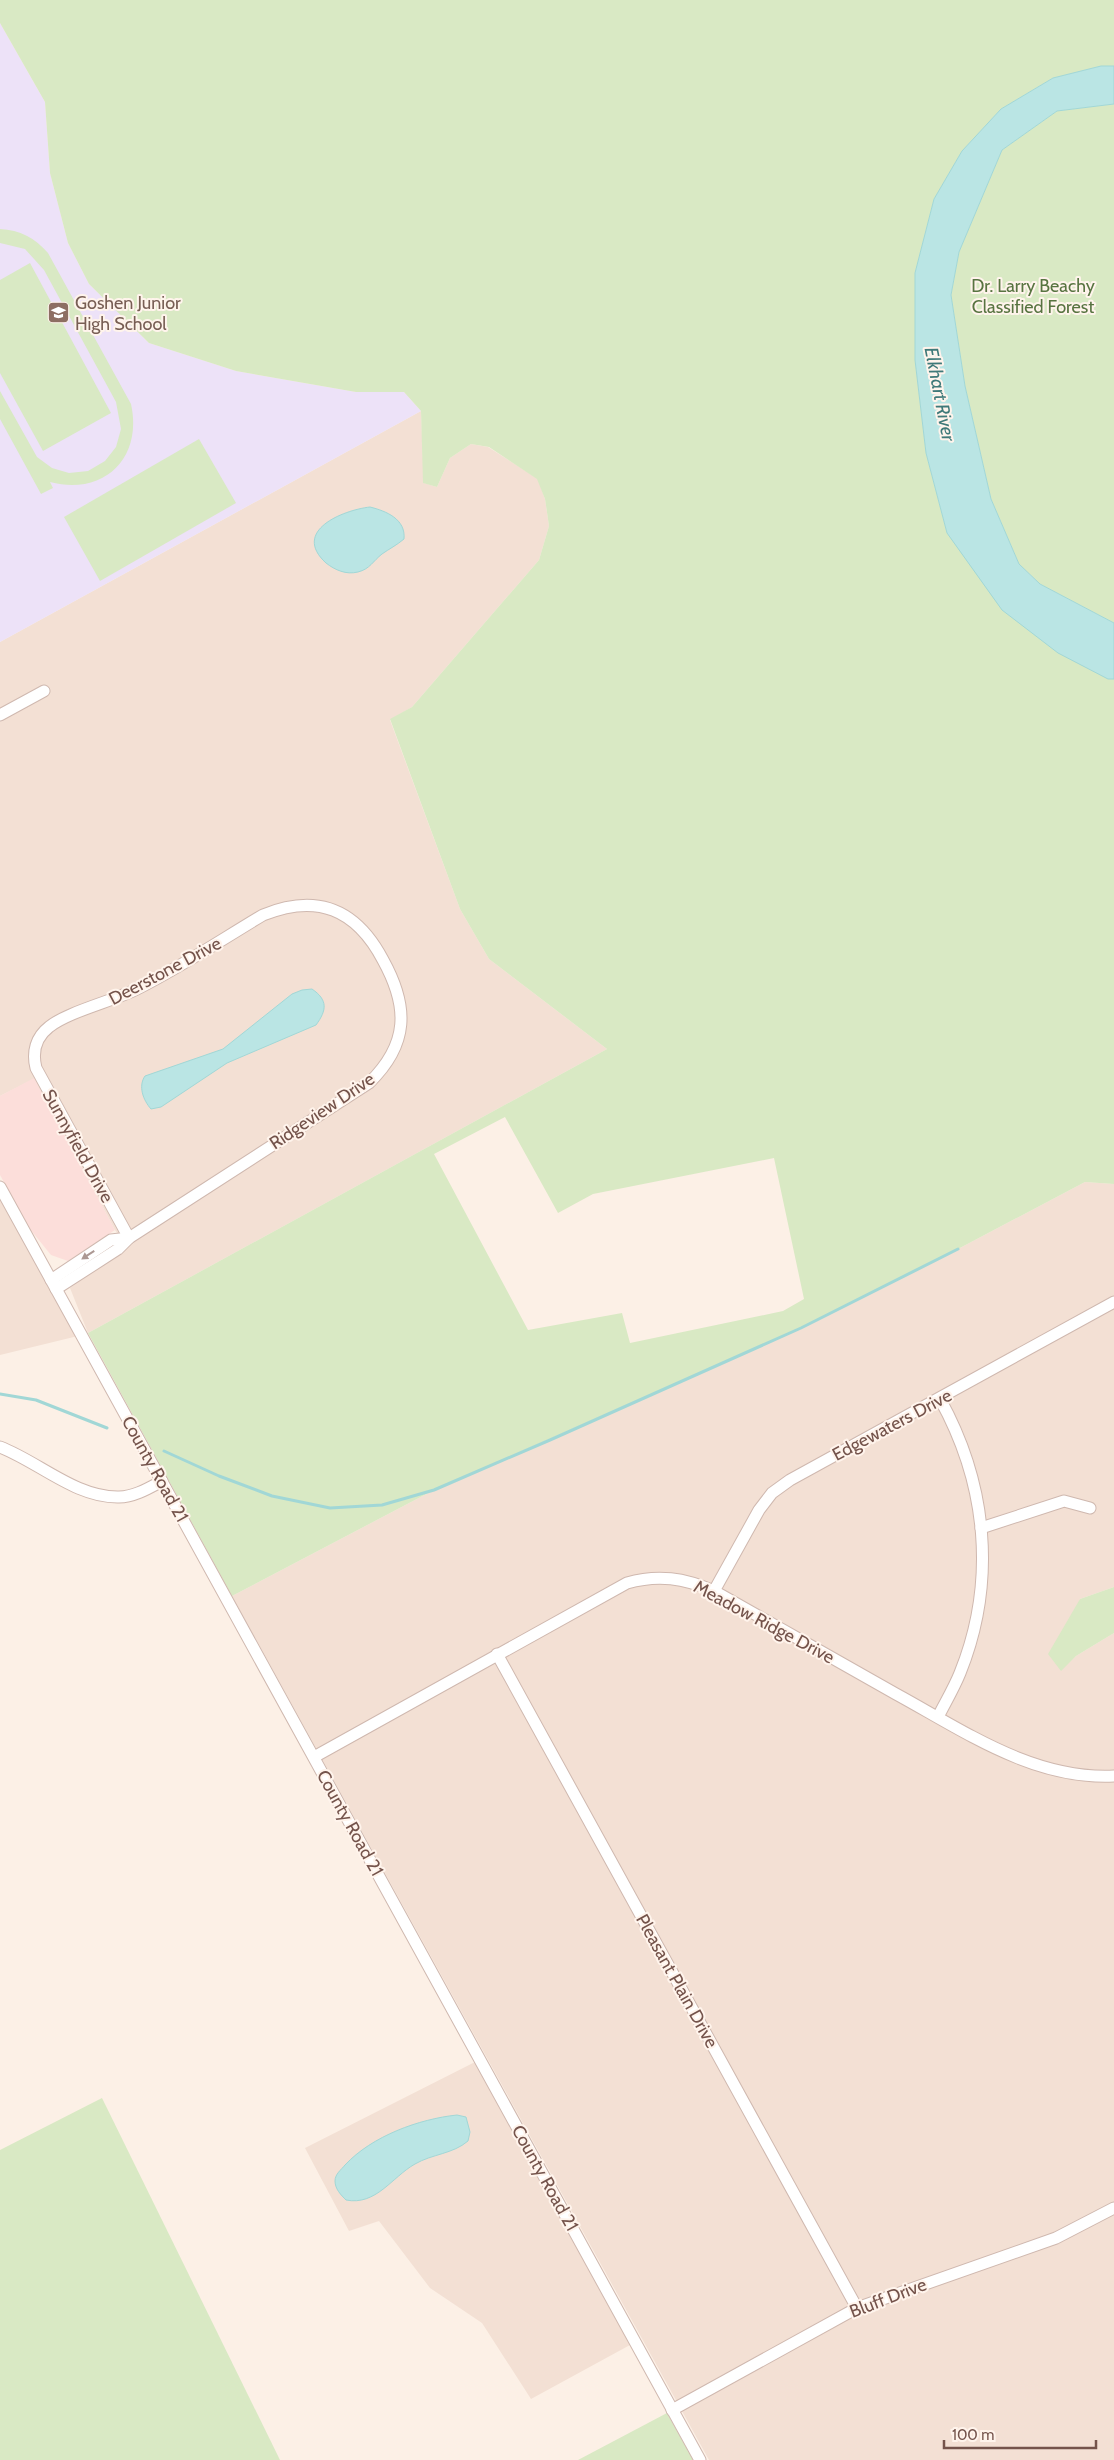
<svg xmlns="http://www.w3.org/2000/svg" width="1114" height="2460" font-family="Cabin,sans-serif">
  <rect width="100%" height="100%" fill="#fcf0e6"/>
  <g fill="#f3e0d4">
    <polygon points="421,411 424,483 437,487 450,458 471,444 488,447 538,479 545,499 549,526 539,560 412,707 390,720 460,909 489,959 607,1049 88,1333 70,1288 127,1247 115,1230 34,1079 0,1096 0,642"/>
    <polygon points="1085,1182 1114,1184 1114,1587 1080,1599 1061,1670 1076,1656 1114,1633 1114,2460 709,2460 232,1596 434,1490 801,1328 958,1249"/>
    <polygon points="0,1191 82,1335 0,1355"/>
    <polygon points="475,2062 630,2345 531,2399 482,2323 430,2288 379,2221 349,2231 305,2148"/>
  </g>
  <polygon fill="#fcdeda" points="34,1078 115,1230 68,1261 51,1255 30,1229 0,1175 0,1096"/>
  <polygon fill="#ede2f8" points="0,23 45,102 50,173 68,243 89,284 149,343 236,371 356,392 404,392 421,411 0,642"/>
  <g fill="#d9e9c4" fill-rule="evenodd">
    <path d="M0 0H1114V66H1101L1053 78 1001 109 962 151 934 199 915 273V360L926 453 947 533 1108 679H1114V1184L1085 1182 958 1249 801 1328 434 1490 232 1596 88 1333 607 1049 489 959 460 909 390 719 412 707 539 560 549 526 545 499 537 479 489 447 471 444 450 458 437 487 423 483 421 411 404 392H356L236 371 149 343 89 284 68 243 50 173 45 102 0 23ZM505 1117 558 1213 593 1194 774 1158 804 1299 783 1311 630 1343 622 1313 528 1330 434 1154Z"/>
    <polygon points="1114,104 1114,623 1040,584 1019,564 991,499 965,386 951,295 959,252 1002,150 1057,111"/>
    <path d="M0 229C20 230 35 238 48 253L131 404C143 458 104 496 50 482L53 488 41 494 0 419V391L37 457 52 468 69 473 88 471 105 461 116 447 121 429 116 402 44 270 25 249 0 243Z"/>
    <polygon points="30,263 111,413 43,451 0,373 0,280"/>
    <polygon points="199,439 236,503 100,581 64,517"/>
    <polygon points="1114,1587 1114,1633 1076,1656 1061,1671 1048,1654 1080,1599"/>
    <polygon points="102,2098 280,2460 0,2460 0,2150"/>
    <polygon points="667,2413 693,2460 578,2460"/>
  </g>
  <g fill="#bae5e4" stroke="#a1d7d6">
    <polygon points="1101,66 1114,66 1114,104 1057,111 1002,150 959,252 951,295 965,386 991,499 1019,564 1040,584 1114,623 1114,679 1108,679 1058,653 1002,610 947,533 926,453 915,360 915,273 934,199 962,151 1001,109 1053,78"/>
    <path d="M370 507C386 511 406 519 404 539 397 545 389 549 382 554 373 561 370 569 358 572 346 575 335 570 326 563 291 531 343 510 370 507Z"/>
    <path d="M312 989C328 1000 327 1010 316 1025L227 1063 161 1107 151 1109C143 1100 138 1086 145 1076L223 1049 292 994 302 990Z"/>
    <path d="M457 2115 466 2117 470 2132 468 2141C453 2154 432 2154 415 2164 392 2177 376 2206 346 2200 341 2195 335 2189 335 2181 335 2174 341 2170 345 2165 372 2136 419 2119 457 2115Z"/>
  </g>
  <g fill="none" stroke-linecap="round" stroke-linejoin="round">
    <g stroke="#a1d7d6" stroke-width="3">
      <polyline points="0,1394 36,1400 107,1428"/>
      <polyline points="164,1451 219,1476 272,1496 330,1508 382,1505 434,1490 550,1440 801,1328 958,1249"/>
    </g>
    <defs>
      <g id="minor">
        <polyline points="0,715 44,691"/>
        <polyline points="0,1187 700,2460"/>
        <polyline points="51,1280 111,1240 129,1238"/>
        <path d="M56 1289 118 1249 129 1238 369 1083C409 1044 409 1007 383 960 356 909 317 893 263 915 221 940 181 967 137 989 113 1001 67 1012 49 1027 36 1037 32 1052 36 1068L129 1238"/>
        <path d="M0 1447C39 1462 76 1498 119 1497 134 1497 149 1488 162 1481"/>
        <polyline points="981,1528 1064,1501 1090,1508"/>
        <polyline points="714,1591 759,1510 772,1493 790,1480 1114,1302"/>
        <polyline points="497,1654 857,2308"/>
        <path d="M938 1717C945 1703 954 1688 960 1673 997 1581 987 1484 940 1399"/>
        <path d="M314 1757 627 1583C658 1574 684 1578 714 1591 775 1625 835 1660 896 1694 964 1731 1033 1780 1114 1776"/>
        <polyline points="672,2410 857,2308 1056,2238 1114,2208"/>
      </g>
    </defs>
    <use href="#minor" stroke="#cfb8af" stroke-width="13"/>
    <use href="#minor" stroke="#fff" stroke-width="11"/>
  </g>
  <defs><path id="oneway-solid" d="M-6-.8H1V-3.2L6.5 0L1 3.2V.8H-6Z" transform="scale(1.25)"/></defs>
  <use fill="#ac9893" href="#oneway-solid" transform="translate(88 1255) rotate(147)"/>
  <defs>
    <symbol id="school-square" viewBox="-11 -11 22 22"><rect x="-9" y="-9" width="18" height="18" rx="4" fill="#8d6e63" stroke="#fff4ec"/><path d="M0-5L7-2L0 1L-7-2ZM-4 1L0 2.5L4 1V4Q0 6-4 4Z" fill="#fff"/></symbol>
  </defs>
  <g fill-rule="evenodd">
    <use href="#school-square" x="46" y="300" width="25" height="25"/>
  </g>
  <g text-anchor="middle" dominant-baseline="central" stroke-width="4" stroke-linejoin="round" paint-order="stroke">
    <g font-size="18" fill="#587441" stroke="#fff4ec">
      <text x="1033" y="286">Dr. Larry Beachy<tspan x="1033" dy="21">Classified Forest</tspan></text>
    </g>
    <g font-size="18" fill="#785e54" stroke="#fff4ec" text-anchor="start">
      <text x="75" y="303">Goshen Junior<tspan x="75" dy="21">High School</tspan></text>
    </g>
    <g font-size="18" fill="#74534b" stroke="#fff4ec">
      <text transform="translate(165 971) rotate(-28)">Deerstone Drive</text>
      <text transform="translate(322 1111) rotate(-34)">Ridgeview Drive</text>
      <text transform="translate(78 1146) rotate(61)">Sunnyfield Drive</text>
      <text transform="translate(892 1425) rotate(-28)">Edgewaters Drive</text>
      <text transform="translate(155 1469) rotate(61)">County Road 21</text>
      <text transform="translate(764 1622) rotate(28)">Meadow Ridge Drive</text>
      <text transform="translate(350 1823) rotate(61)">County Road 21</text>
      <text transform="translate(677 1981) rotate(61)">Pleasant Plain Drive</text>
      <text transform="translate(545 2178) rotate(61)">County Road 21</text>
      <text transform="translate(888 2298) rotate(-21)">Bluff Drive</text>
    </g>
    <g font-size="19" font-style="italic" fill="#3f7979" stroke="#fff4ec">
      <text transform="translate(940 394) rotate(79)">Elkhart River</text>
    </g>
  </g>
  <path d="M944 2440v8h152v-8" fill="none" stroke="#74534b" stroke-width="2.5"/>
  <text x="952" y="2440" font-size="15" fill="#74534b" stroke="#fff4ec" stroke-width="4" paint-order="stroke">100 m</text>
</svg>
